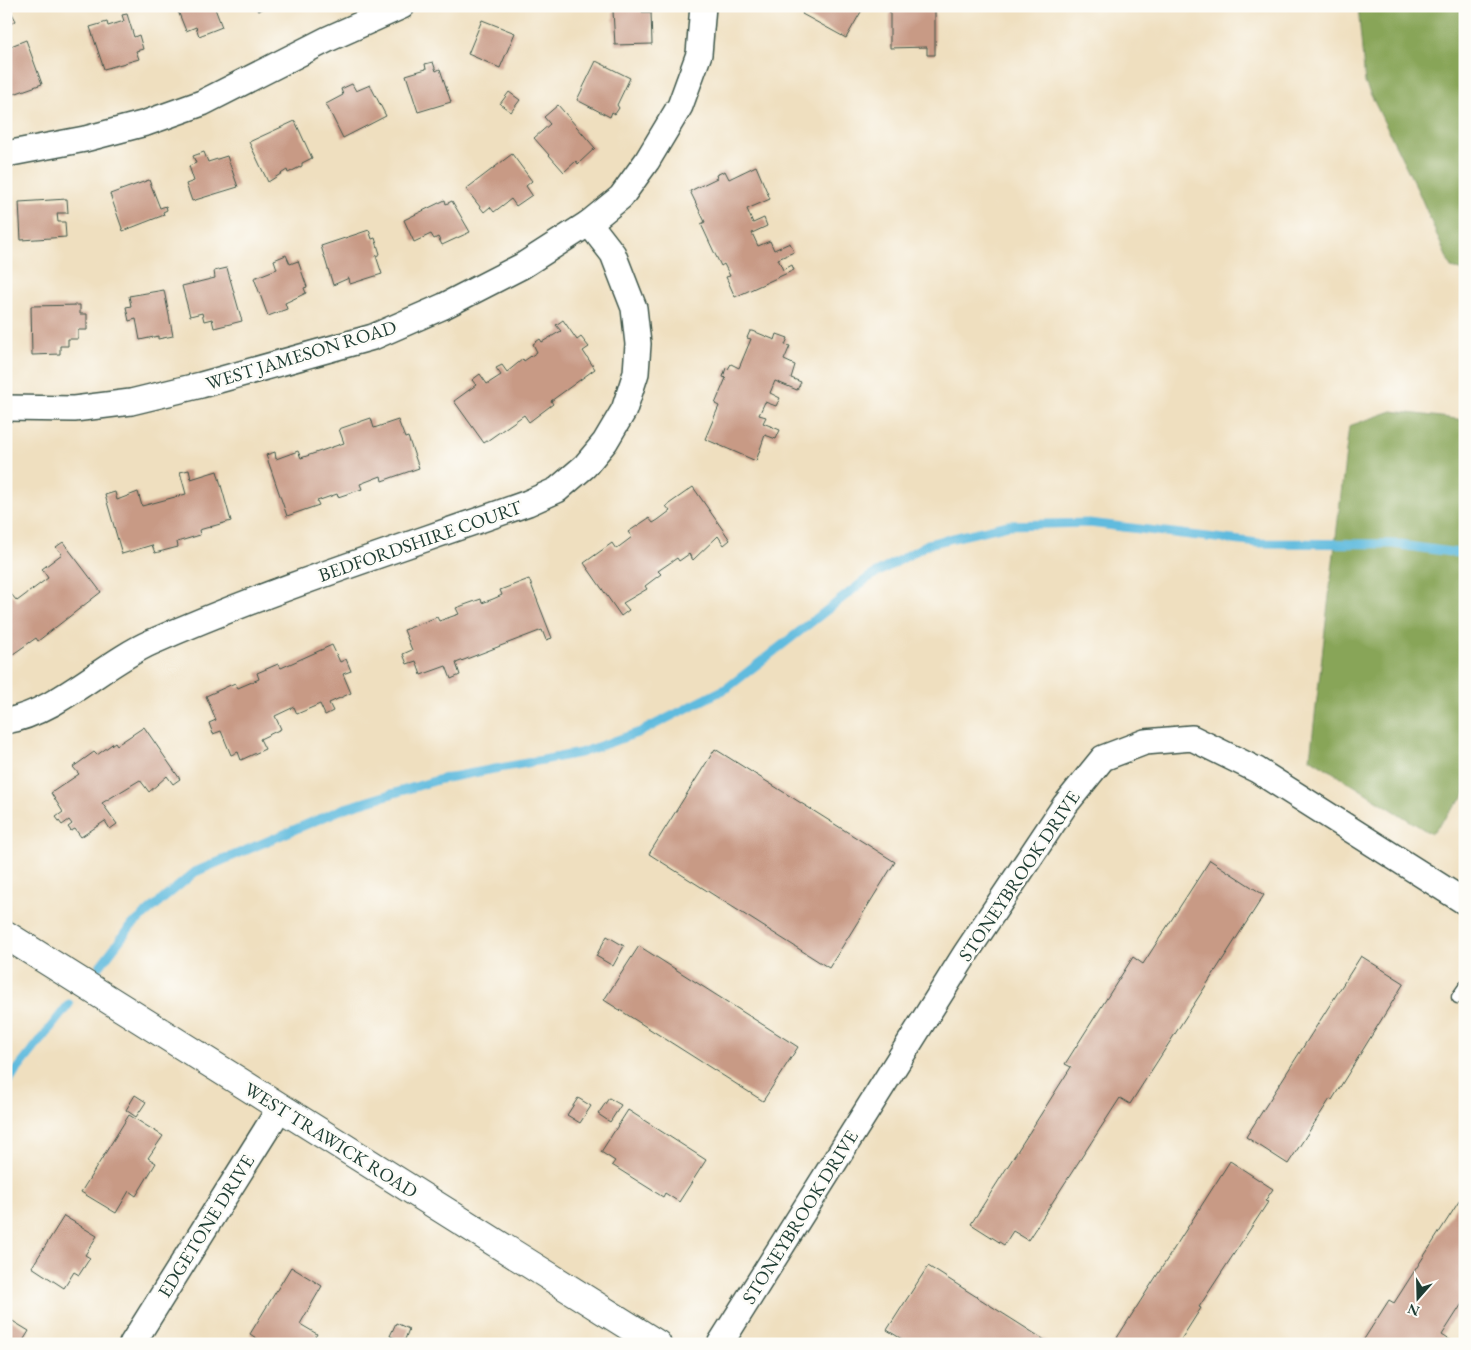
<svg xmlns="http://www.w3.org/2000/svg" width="1471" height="1350" font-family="'EB Garamond',serif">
  <rect width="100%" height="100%" fill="#fdfcf7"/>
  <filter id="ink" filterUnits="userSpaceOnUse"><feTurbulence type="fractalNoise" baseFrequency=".02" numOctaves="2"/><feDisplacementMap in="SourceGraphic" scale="10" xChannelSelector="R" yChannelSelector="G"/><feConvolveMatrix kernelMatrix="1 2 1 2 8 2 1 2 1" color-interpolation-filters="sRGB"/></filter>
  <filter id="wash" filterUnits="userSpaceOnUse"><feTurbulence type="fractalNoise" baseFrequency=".0096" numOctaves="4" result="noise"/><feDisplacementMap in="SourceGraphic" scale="20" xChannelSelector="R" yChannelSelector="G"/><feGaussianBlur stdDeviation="1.12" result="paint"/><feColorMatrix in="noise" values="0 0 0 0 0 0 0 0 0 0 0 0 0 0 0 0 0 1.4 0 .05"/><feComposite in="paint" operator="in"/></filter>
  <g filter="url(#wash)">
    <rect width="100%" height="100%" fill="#efdfbf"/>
    <g fill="#88a558" stroke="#547146">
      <polygon points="1358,6 1454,6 1465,15 1465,271 1451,268 1419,193 1365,83"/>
      <polygon points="1392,411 1465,420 1465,795 1431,834 1310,758 1349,426"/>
    </g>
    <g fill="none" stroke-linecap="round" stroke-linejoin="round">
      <g stroke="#61bbde" stroke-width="9">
        <polyline points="100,966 130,927 195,872 345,808 441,779 580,753 640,732 727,688 868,578 928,544 1008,525 1089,523 1258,543 1393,544 1465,554"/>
        <polyline points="6,1084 69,1004"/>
      </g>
    </g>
    <g id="blocks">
      <g fill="#c89a85">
        <polygon points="6,6 8,6 16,21 6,26"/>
        <polygon points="176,6 214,6 222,27 199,36 196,27 186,31"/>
        <polygon points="256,6 266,6 258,11"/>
        <polygon points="617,6 641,6 642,12 651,12 652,44 615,45 613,11 617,10"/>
        <polygon points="807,6 855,6 862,10 846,38 802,14"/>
        <polygon points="890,6 935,6 935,55 927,55 927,47 890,48"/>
        <polygon points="127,14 134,37 139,35 143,49 136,51 139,59 104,69 90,27 107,22 108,26 124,21 122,15"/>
        <polygon points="482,20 515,33 500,68 468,54"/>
        <polygon points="26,40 42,84 11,95 6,84 6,48"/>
        <polygon points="596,61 630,78 617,105 619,108 615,114 612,112 610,117 577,100"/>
        <polygon points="433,62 436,71 440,69 451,102 418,112 406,75 426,69 425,64"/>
        <polygon points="352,84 356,91 370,85 386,116 343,138 326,104 343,95 341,89"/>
        <polygon points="509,92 520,100 511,112 500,104"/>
        <polygon points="558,105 595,148 578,164 576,161 564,172 534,138 550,124 544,117"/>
        <polygon points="295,121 312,158 302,163 302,166 288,173 287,170 268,182 249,142"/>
        <polygon points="204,152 208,162 227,156 238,187 192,201 186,184 194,181 189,166 196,163 193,156"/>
        <polygon points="512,154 532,181 526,186 532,195 516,206 511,199 494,212 490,207 484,212 466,189"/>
        <polygon points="756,166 770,199 747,209 753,223 764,218 767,226 752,233 758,246 770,241 774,250 790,243 794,252 778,259 783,270 792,265 794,270 735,297 726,277 730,276 724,264 721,266 714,252 701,224 705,222 690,191 717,178 716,175 725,171 729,179"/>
        <polygon points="149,180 160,208 166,206 167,210 163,212 164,215 123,231 110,194"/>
        <polygon points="67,199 68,213 57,213 58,222 65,222 66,237 21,240 19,202"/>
        <polygon points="445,200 446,204 452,201 470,232 442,245 438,237 434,239 431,234 414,242 404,220"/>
        <polygon points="369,230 372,239 375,238 380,254 376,256 382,274 350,284 349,278 333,285 321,246"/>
        <polygon points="286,255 290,264 298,261 307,287 304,288 306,293 285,303 287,309 268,316 254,278 277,269 274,260"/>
        <polygon points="227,268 242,321 214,328 212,319 204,321 202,313 190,316 182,286 215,278 214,271"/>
        <polygon points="164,290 173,336 158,339 158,336 140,340 136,319 129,321 126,307 131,306 129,296"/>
        <polygon points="80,305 80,314 87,314 87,330 78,330 78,339 68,339 68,346 60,346 60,354 32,355 31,306"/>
        <polygon points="563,320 577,340 581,337 589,347 583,351 595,369 551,401 553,404 529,422 524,415 484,443 454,401 476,385 472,380 480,374 487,384 501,375 496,368 502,365 507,372 523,359 524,361 537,352 533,344 540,339 542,342 561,331 556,325"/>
        <polygon points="750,331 753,331 775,340 777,334 788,338 785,345 790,346 784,360 795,365 791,378 801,382 797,390 775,381 770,393 780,398 776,406 765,402 759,415 766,417 763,423 780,430 776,439 765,435 756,461 705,439 719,406 715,404 726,378 723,377 726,368 728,369 731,364 739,368 751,339 747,338"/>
        <polygon points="371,418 374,428 398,420 405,438 408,437 419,468 382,481 381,476 360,484 362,489 338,497 337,494 317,501 319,505 287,516 266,455 275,452 276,459 298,451 301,458 344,443 339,429"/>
        <polygon points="189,470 191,479 217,471 231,521 199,530 200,535 177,542 178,547 155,553 152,545 122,554 105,495 115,492 117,500 138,492 142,506 186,494 180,472"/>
        <polygon points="693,487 730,540 724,545 718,536 693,560 689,554 679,561 677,558 658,571 661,574 645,586 647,589 623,603 629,610 621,616 584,563 612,543 616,549 632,537 628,532 649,518 653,523 658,520 670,511 666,506"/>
        <polygon points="63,542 101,592 38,641 36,638 6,659 6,597 11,594 17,601 48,578 42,569 62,554 56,547"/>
        <polygon points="529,579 552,638 546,640 542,630 456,663 460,675 451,679 446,666 421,675 416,661 407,664 403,654 412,650 404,630 437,617 439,621 459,614 456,608 481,599 482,603 493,599 502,595 500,590"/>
        <polygon points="332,645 340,662 346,659 351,671 343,674 351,693 329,703 333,711 325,715 320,704 297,714 294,707 275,716 281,729 260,739 265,749 241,760 238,752 231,755 221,731 213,734 209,723 216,720 206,696 235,683 238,688 259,679 257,673 278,664 281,668"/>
        <polygon points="144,727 180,779 173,784 167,776 149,792 140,780 102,803 117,824 110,829 105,821 81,837 75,829 71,831 68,827 72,824 69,820 62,825 56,817 63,812 51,793 79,774 73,767 94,752 97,755 115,742 117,745"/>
        <polygon points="715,749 895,862 829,968 649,854"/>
        <polygon points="1210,860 1264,895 1130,1104 1120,1098 1028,1240 1013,1231 1004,1245 971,1224 1071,1067 1065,1064 1133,957 1143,964"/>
        <polygon points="607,936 624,946 613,966 596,956"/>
        <polygon points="639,946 798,1047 763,1101 604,1000"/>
        <polygon points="1361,956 1404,983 1332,1100 1330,1099 1288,1164 1246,1137"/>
        <polygon points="135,1095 146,1102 136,1117 126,1110"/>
        <polygon points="578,1098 591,1106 580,1123 567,1115"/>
        <polygon points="609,1098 621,1105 610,1122 598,1114"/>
        <polygon points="628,1110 706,1160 679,1202 665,1193 663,1197 612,1165 615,1161 601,1152"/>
        <polygon points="129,1115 163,1136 148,1158 156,1163 136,1196 129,1191 116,1213 81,1192"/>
        <polygon points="1230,1161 1273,1189 1265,1201 1268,1202 1199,1307 1201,1308 1178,1344 1113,1344"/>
        <polygon points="1465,1192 1465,1299 1442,1335 1453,1342 1452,1344 1361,1344 1389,1300 1394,1303"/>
        <polygon points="64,1216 97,1236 85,1255 90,1258 79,1275 74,1272 64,1288 32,1267"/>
        <polygon points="928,1266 1051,1344 910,1344 887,1330"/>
        <polygon points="291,1267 322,1286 300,1324 317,1334 311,1344 265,1344 250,1334"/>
        <polygon points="6,1317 29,1331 21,1344 6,1344"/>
        <polygon points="396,1323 409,1329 404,1342 390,1336"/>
      </g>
    </g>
  </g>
  <g filter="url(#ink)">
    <use href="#blocks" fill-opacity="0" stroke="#3e5549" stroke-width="1"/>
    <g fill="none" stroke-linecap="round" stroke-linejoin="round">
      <defs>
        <polyline id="service" points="1458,997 1465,987"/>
        <g id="minor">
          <polyline points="6,154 85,139 146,123 202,103 328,39 402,6"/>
          <polyline points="6,408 74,409 131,402 201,385 373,337 444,306 522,266 589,223 621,197 647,161 680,106 699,54 703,6"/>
          <path d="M6 721C56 713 104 663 152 642 274 588 402 548 528 503L557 490 585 466 605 442 624 410 636 373 638 344 634 308 613 254 589 223"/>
          <polyline points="132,1344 280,1108"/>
          <polyline points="720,1344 966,953 1065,805 1103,758 1145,742 1192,738 1257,770 1465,902"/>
        </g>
        <polyline id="tertiary" points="6,935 657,1344"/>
      </defs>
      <use href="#service" stroke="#3e5549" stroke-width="15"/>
      <use href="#minor" stroke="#3e5549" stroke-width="28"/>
      <use href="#tertiary" stroke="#3e5549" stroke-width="30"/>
      <use href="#service" stroke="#fff" stroke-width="12"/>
      <use href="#minor" stroke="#fff" stroke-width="25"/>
      <use href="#tertiary" stroke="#fff" stroke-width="28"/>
    </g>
  </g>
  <g text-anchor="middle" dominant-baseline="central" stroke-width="5" stroke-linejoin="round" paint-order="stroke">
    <g font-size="19" fill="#1f3d34" stroke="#fdfcf7">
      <text transform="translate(301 355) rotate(-17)">WEST JAMESON ROAD</text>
      <text transform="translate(420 541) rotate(-19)">BEDFORDSHIRE COURT</text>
      <text transform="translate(1019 876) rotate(-56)">STONEYBROOK DRIVE</text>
      <text transform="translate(331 1140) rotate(32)">WEST TRAWICK ROAD</text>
      <text transform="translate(800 1217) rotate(-58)">STONEYBROOK DRIVE</text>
      <text transform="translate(206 1226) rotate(-58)">EDGETONE DRIVE</text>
    </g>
  </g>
  <rect width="1471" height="1350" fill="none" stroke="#fdfcf7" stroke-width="25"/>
  <g transform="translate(1418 1298) rotate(200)" stroke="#fdfcf7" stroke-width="4" paint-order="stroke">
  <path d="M0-4L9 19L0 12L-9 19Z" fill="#1f3d34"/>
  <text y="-8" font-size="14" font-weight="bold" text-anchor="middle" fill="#1f3d34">N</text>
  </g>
</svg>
